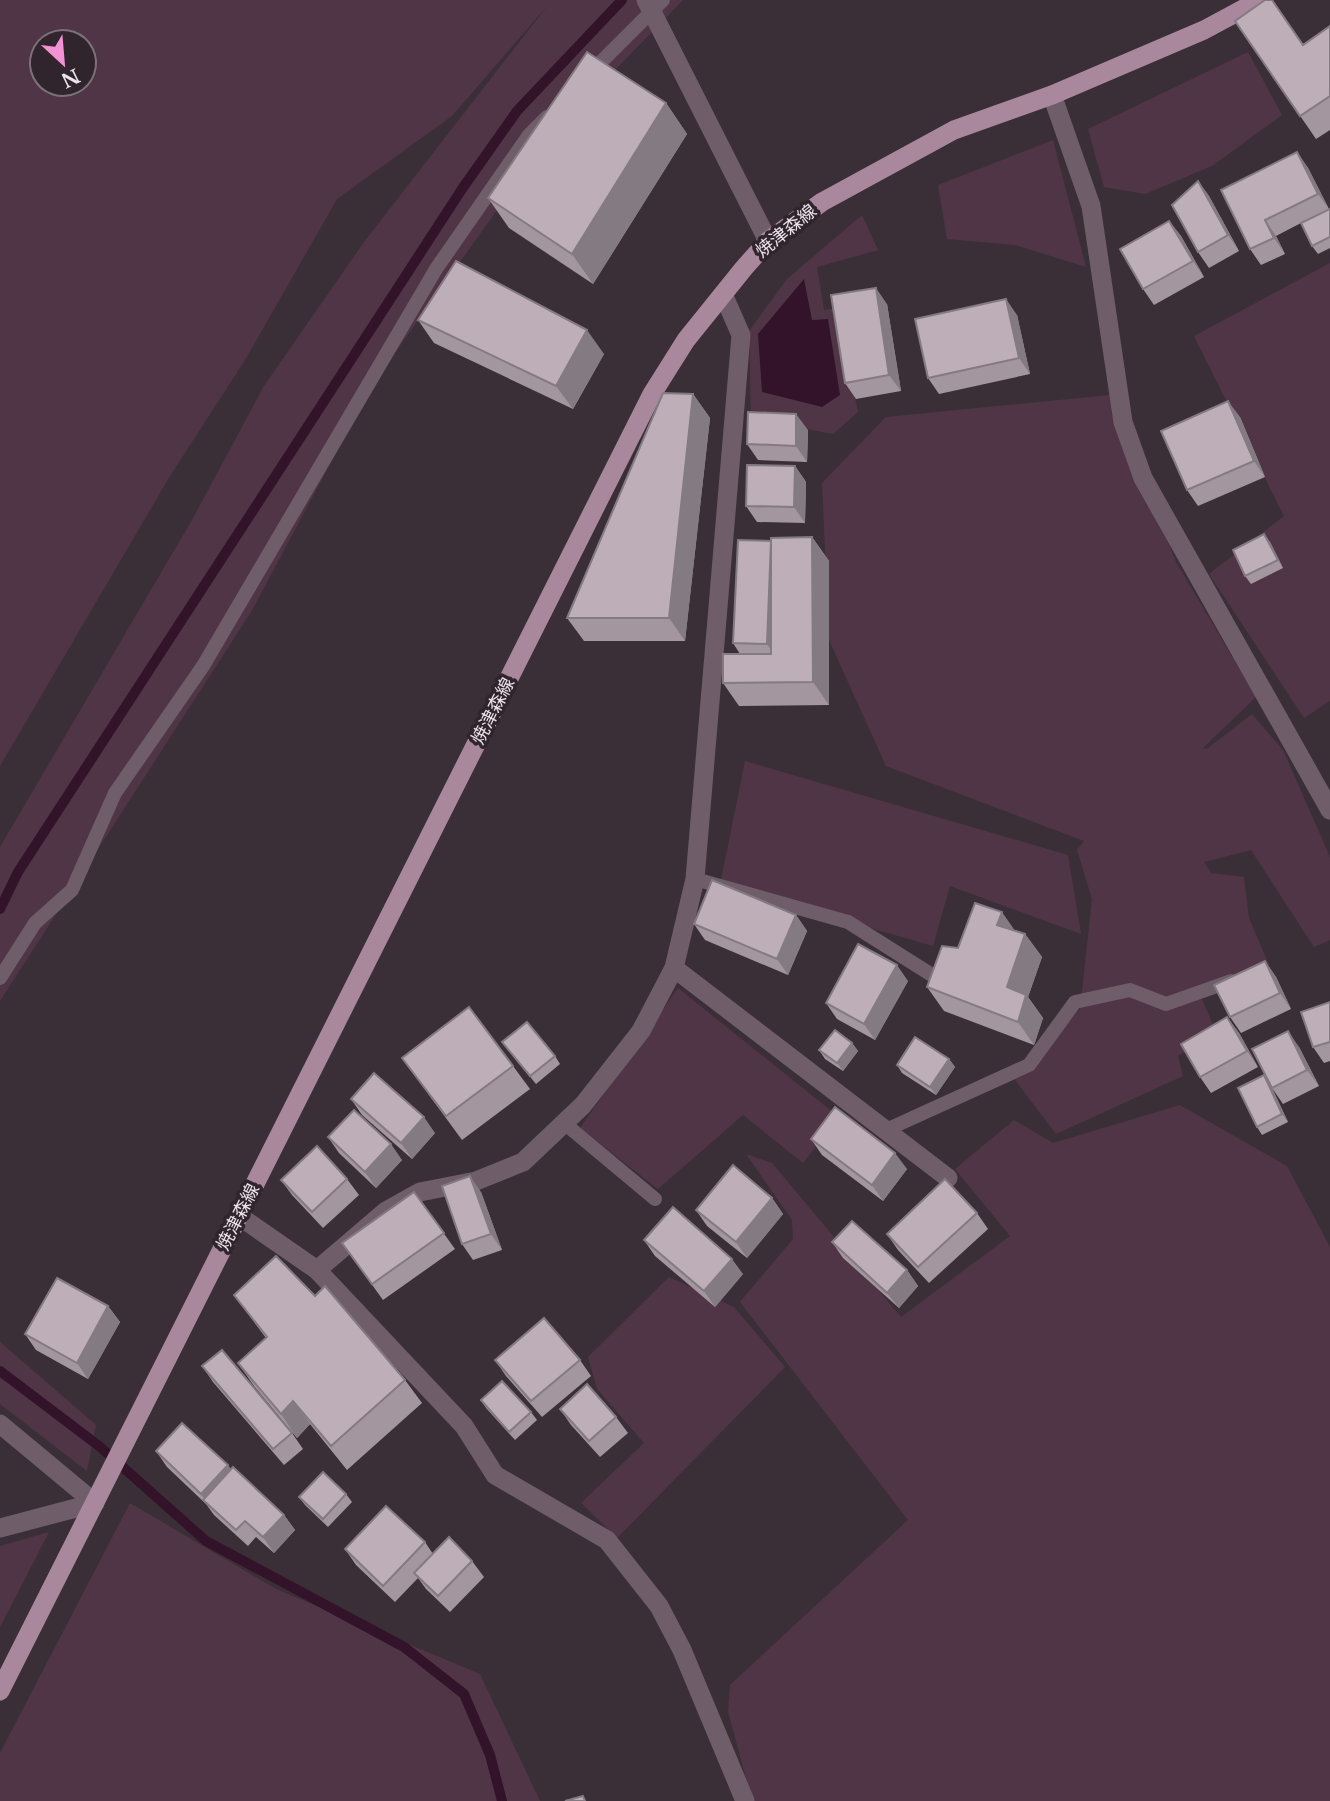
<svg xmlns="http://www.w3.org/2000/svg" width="1330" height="1801" font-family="'Libre Baskerville','Noto Sans JP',serif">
  <rect width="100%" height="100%" fill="#3b2f37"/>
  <g fill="#503547" fill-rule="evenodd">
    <path d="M0 0H683L548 139 374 382 251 612 0 1001V847L192 520 264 386 364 242 548 5 452 116 337 199 245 360 170 476 0 766ZM42 42H84V84H42Z"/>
    <polygon points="1248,52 1282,115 1212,166 1145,194 1104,187 1088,129"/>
    <polygon points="1053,140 1086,267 1015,245 947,239 938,185"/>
    <polygon points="862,215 878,250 817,267 824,310 836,308 858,412 833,434 751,419 749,331 787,279"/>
    <polygon points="1330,263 1330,701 1304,718 1209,574 1284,516 1194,336"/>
    <polygon points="1110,395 1176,562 1256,697 1202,749 1208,748 1252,714 1283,750 1330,857 1330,940 1314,947 1251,850 1204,862 1211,873 1244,877 1249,918 1269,965 1201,997 1217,1034 1178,1056 1183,1076 1056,1134 1015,1080 1080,1009 1092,899 1077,850 1084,841 886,766 829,640 822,483 886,417"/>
    <polygon points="745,761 1068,855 1081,934 950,886 933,946 720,885"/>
    <polygon points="678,988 839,1117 803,1163 743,1115 658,1189 580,1128"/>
    <polygon points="1180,1105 1287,1166 1330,1247 1330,1801 752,1801 728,1711 730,1685 908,1520 740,1302 793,1239 792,1220 746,1154 772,1163 901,1317 1010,1236 955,1169 1014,1120 1053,1143"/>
    <polygon points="669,1277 734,1307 785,1367 617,1538 581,1503 644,1443 597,1389 588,1357"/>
    <polygon points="0,1342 96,1425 87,1471 0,1404"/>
    <polygon points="130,1503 276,1589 480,1674 540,1801 0,1801 0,1753"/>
    <polygon points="49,1532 0,1627 0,1546"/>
  </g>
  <polygon fill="#321329" points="804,279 812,320 828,319 840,395 822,407 762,392 758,334"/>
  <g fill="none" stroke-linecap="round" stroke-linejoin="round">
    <g stroke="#321329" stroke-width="10">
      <polyline points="0,909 18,872 462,189 517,111 622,0"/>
      <polyline points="0,1371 99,1446 206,1541 404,1647 464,1694 490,1755 502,1801"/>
    </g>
    <g stroke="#6f5e69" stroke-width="14">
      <polyline points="588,75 663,0"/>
      <polyline points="695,879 848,922 935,977"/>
      <polyline points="0,978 35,923 72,890 115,793 203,666 436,269 529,135 547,117"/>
      <polyline points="564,1123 655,1199"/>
      <polyline points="886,1130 1029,1065 1075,1002 1130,990 1166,1004 1231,981"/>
    </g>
    <g stroke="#6f5e69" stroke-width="19">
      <polyline points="646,0 768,241"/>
      <polyline points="1052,95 1091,206 1123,422 1143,478 1330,810"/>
      <polyline points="674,968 948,1178"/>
      <polyline points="239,1216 317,1270 464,1426 495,1475 607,1540 659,1606 682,1650 745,1801"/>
      <polyline points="317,1270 386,1211 420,1192 476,1181 523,1162 583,1105 641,1031 674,968 695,879 741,335 723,294"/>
      <polyline points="0,1424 95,1503"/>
      <polyline points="0,1528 95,1503"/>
    </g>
    <polyline stroke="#a9889d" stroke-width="19" points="0,1691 652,394 686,340 744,268 768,241 822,202 954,130 1052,95 1204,30 1260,0"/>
  </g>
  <g fill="#a3969e">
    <polygon points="1235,21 1303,44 1330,26 1330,130 1316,139"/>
    <polygon points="666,103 687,134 593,284 509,228 488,198"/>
    <polygon points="1297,152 1308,168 1329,209 1330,209 1330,248 1318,254 1312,246 1301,223 1276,236 1285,254 1261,265 1250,249"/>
    <polygon points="1198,181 1209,196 1239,251 1209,268 1198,252"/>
    <polygon points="1169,221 1181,236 1204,277 1154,305 1143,289"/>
    <polygon points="887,304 901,391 856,399 845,383"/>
    <polygon points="1017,315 1030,374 939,394 928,378"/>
    <polygon points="418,320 604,354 573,409 434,343"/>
    <polygon points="693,394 710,418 685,641 584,641 567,618"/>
    <polygon points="1240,417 1265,477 1198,506 1187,490"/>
    <polygon points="808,430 807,462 758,460 747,444"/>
    <polygon points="795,466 806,482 805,523 757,522 746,506"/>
    <polygon points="1264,534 1270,542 1283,568 1251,584 1245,576"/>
    <polygon points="812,537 829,561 829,705 739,706 723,683 740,654 733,643 771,541"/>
    <polygon points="796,915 807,931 788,975 705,940 694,924"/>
    <polygon points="1015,930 1025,934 1042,957 1028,997 1043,1018 1034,1045 944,1011 927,987 958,948"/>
    <polygon points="1265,961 1276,977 1291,1009 1241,1033 1230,1017"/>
    <polygon points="908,981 875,1040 837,1019 826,1003"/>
    <polygon points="1330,1002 1330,1061 1324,1063 1313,1047"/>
    <polygon points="1227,1017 1239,1033 1258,1067 1211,1093 1200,1077"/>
    <polygon points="502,1042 555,1056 560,1064 536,1084"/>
    <polygon points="852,1043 858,1051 843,1071 825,1059 819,1050"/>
    <polygon points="1299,1047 1319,1086 1283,1104 1272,1088 1288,1122 1262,1135 1257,1127 1264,1075 1269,1083"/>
    <polygon points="402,1058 513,1066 530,1089 462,1140"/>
    <polygon points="949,1059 955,1067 936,1095 902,1073 897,1065"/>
    <polygon points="351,1099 435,1133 412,1159 362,1115"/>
    <polygon points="328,1137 402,1160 376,1188 339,1153"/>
    <polygon points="811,1139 907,1169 883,1201 822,1155"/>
    <polygon points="347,1179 359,1195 323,1228 292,1195 281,1180"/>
    <polygon points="414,1192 455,1249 383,1300 342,1243"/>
    <polygon points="481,1192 502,1250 473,1260 462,1244"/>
    <polygon points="772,1198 783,1214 747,1258 707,1226 696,1210"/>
    <polygon points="977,1213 988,1229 929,1283 898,1250 887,1234"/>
    <polygon points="644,1240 743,1274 715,1307 655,1256"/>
    <polygon points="832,1242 907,1270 918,1286 899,1308 843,1258"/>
    <polygon points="234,1295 315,1296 405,1380 422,1403 347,1470 310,1424 297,1438 254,1386 238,1363 266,1338"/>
    <polygon points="108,1306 120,1322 88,1379 36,1350 25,1334"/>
    <polygon points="495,1360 580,1360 591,1376 542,1417 506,1376"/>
    <polygon points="202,1366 292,1433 303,1449 284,1465 213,1382"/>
    <polygon points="481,1400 531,1412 537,1420 515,1440 486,1408"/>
    <polygon points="560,1409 616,1417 628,1433 600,1457 571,1425"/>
    <polygon points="156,1451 228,1465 231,1470 284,1515 295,1530 274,1553 256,1537 248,1546 214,1515 206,1504 167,1467"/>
    <polygon points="346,1494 352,1502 328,1527 305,1505 299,1497"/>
    <polygon points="425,1542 433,1554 472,1561 484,1577 450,1612 426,1589 418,1578 395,1602 356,1565 345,1549"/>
  </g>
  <g fill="#847a81">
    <polygon points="666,103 687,134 593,284 572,254"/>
    <polygon points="1297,152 1308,168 1329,209 1318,194"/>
    <polygon points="1198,181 1209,196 1239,251 1228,235"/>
    <polygon points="1265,220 1276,236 1285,254 1274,238"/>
    <polygon points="1169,221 1181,236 1204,277 1193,261"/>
    <polygon points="876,288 887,304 901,391 889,375"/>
    <polygon points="1006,299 1017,315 1030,374 1019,358"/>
    <polygon points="587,330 604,354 573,409 556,386"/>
    <polygon points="693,394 710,418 685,641 669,618"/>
    <polygon points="1228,401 1240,417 1265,477 1254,461"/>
    <polygon points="796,414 808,430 807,462 796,446"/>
    <polygon points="795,466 806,482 805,523 794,507"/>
    <polygon points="1264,534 1270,542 1283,568 1278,560"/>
    <polygon points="812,537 829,561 829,705 813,682"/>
    <polygon points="772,541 778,660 767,644"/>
    <polygon points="1002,912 1018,935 997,925"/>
    <polygon points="796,915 807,931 788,975 777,959"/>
    <polygon points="1025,934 1042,957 1028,997 1043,1018 1034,1045 1018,1022 1007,987"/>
    <polygon points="1265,961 1276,977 1291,1009 1280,993"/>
    <polygon points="897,965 908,981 875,1040 864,1024"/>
    <polygon points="1227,1017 1239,1033 1258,1067 1247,1051"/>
    <polygon points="1288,1031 1299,1047 1319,1086 1307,1070"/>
    <polygon points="852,1043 858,1051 843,1071 837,1063"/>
    <polygon points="949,1059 955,1067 936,1095 930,1087"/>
    <polygon points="1264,1075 1270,1084 1288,1122 1282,1114"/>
    <polygon points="424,1117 435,1133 412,1159 401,1143"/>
    <polygon points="391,1144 402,1160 376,1188 365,1172"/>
    <polygon points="895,1153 907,1169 883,1201 872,1185"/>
    <polygon points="470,1176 481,1192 502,1250 491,1234"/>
    <polygon points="772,1198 783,1214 747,1258 736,1242"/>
    <polygon points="732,1259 743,1274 715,1307 704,1291"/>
    <polygon points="907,1270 918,1286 899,1308 887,1293"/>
    <polygon points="108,1306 120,1322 88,1379 77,1363"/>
    <polygon points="293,1401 310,1424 297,1438 281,1414"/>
    <polygon points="228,1465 239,1481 209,1505 201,1494"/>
    <polygon points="284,1515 295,1530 274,1553 263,1537"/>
  </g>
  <g fill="#bdaeb8" stroke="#847a81" stroke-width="2">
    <polygon points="1265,0 1272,0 1303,45 1330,26 1330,96 1300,116 1235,21"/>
    <polygon points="587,52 666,103 572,254 488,198"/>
    <polygon points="1297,152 1318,194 1265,220 1274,238 1250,249 1221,190"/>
    <polygon points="1198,181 1228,235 1198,252 1172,205"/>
    <polygon points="1330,209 1330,237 1312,246 1301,223"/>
    <polygon points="1169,221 1193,261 1143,289 1120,249"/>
    <polygon points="456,261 587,330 556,386 418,320"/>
    <polygon points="876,288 889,375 845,383 831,295"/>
    <polygon points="1006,299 1019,358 928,378 915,319"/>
    <polygon points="663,393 693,394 669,618 567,618"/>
    <polygon points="1228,401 1254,461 1187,490 1161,431"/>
    <polygon points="748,412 796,414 796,446 747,444"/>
    <polygon points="747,465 795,466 794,507 746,506"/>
    <polygon points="1264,534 1278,560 1245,576 1233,550"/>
    <polygon points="812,537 813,682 723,683 723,654 771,654 771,538"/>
    <polygon points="738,540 771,541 767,644 733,643"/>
    <polygon points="712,880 796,915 777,959 694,924"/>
    <polygon points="975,903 1002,912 997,925 1025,934 1007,987 1026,995 1018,1022 927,987 942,946 958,948"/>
    <polygon points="858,944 897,965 864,1024 826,1003"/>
    <polygon points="1265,961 1280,993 1230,1017 1214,985"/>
    <polygon points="1330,1002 1330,1042 1313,1047 1301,1012"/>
    <polygon points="469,1007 513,1066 446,1116 402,1058"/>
    <polygon points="1227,1017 1247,1051 1200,1077 1181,1044"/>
    <polygon points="527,1022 555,1056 530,1076 502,1042"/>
    <polygon points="835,1030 852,1043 837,1063 819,1050"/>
    <polygon points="1288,1031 1307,1070 1272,1088 1252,1049"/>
    <polygon points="915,1037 949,1059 930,1087 897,1065"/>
    <polygon points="374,1073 424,1117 401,1143 351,1099"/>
    <polygon points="1264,1075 1282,1114 1257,1127 1238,1088"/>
    <polygon points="835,1107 895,1153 872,1185 811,1139"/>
    <polygon points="354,1110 391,1144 365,1172 328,1137"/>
    <polygon points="317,1146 347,1179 312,1212 281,1180"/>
    <polygon points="733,1165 772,1198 736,1242 696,1210"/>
    <polygon points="470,1176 491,1234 462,1244 442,1186"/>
    <polygon points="945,1179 977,1213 918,1267 887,1234"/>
    <polygon points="414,1192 444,1233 372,1284 342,1243"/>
    <polygon points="673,1207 732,1259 704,1291 644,1240"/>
    <polygon points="852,1221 907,1270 887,1293 832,1242"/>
    <polygon points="276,1256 315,1296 325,1286 405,1380 331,1446 293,1401 281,1414 238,1363 267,1337 234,1295"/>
    <polygon points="57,1278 108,1306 77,1363 25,1334"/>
    <polygon points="544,1318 580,1360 531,1401 495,1360"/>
    <polygon points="222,1350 292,1433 273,1449 202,1366"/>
    <polygon points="502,1381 531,1412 509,1432 481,1400"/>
    <polygon points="587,1384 616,1417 589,1441 560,1409"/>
    <polygon points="182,1423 228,1465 201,1494 156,1451"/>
    <polygon points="233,1467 284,1515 263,1537 245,1521 236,1530 203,1500"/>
    <polygon points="323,1472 346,1494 323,1519 299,1497"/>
    <polygon points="386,1506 425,1542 383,1586 345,1549"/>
    <polygon points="449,1537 472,1561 438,1596 414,1573"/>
    <polygon points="583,1796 585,1801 565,1801"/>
  </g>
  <g text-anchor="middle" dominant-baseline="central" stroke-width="7" stroke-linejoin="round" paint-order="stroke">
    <g font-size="18" fill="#ede4ea" stroke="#31252d">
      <text transform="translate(786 231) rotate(-39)">焼津森線</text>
      <text transform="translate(493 711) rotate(-63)">焼津森線</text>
      <text transform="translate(238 1217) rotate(-63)">焼津森線</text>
    </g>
  </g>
  <g transform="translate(63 63) rotate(154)"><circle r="33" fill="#31252d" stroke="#7c7179" stroke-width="2"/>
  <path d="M0-5L12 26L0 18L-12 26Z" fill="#f391d5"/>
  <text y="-10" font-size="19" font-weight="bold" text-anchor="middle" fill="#ede4ea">N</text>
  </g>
</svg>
